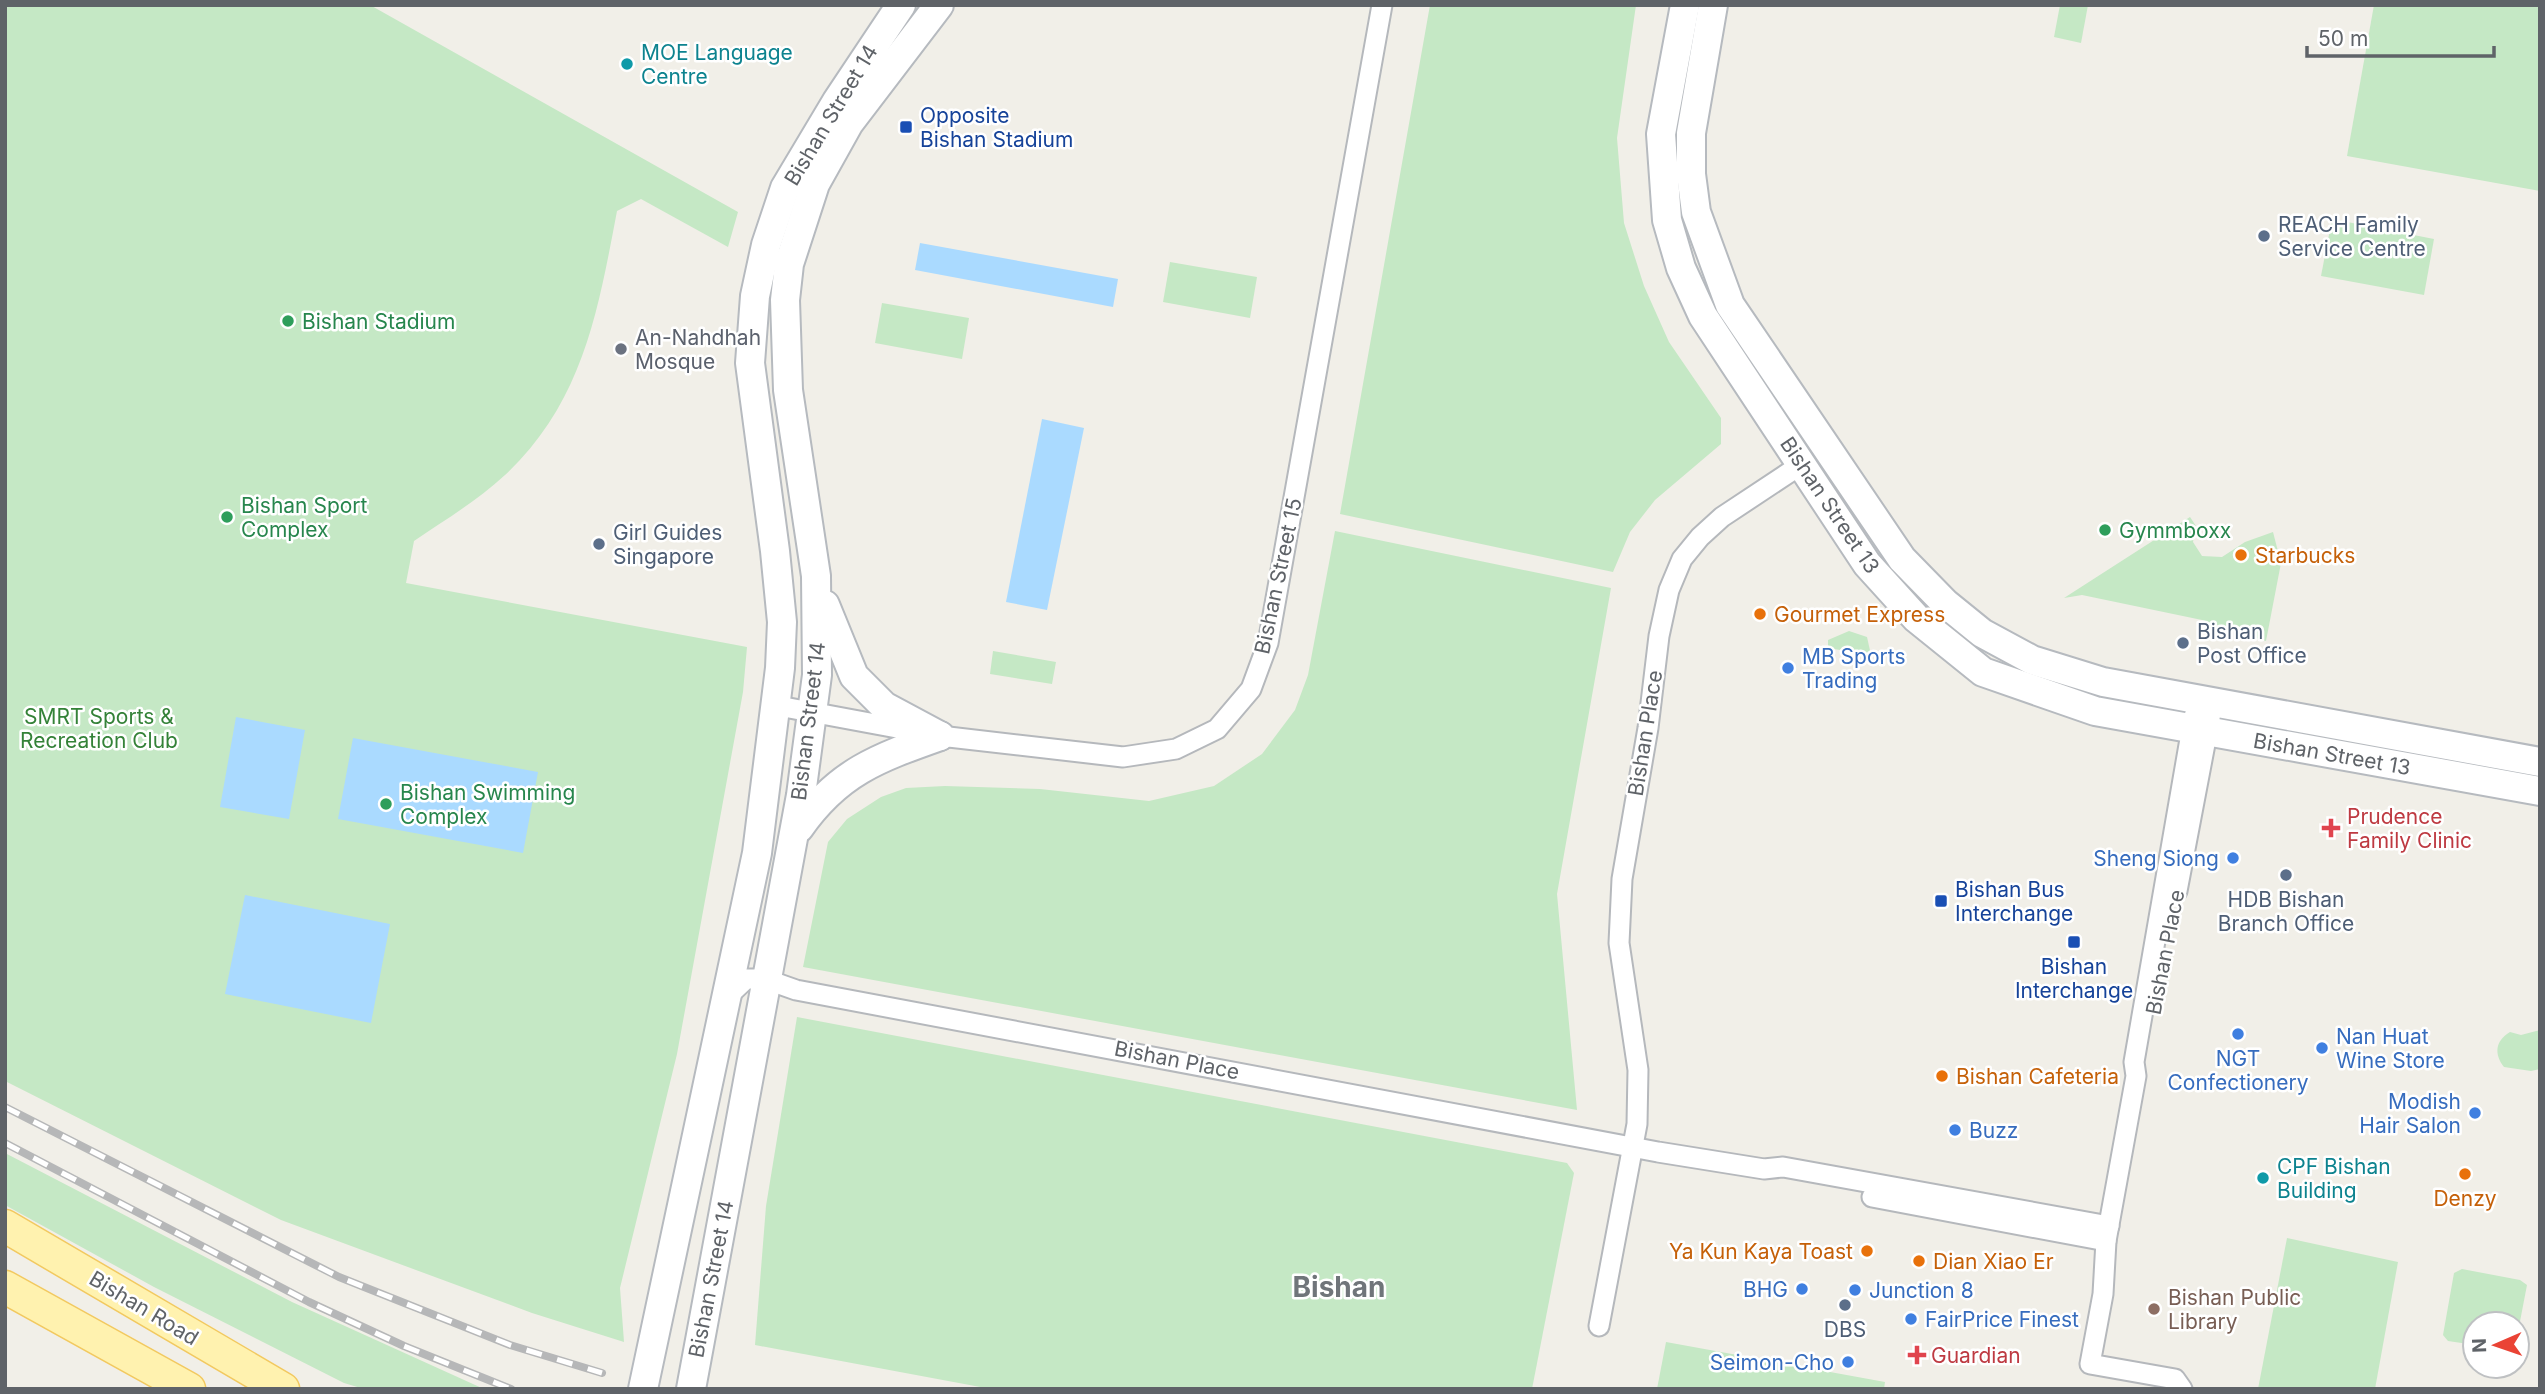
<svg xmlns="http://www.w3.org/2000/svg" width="2545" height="1394" font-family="Inter,sans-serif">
  <rect width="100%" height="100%" fill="#f1efe8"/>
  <g fill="#c5e8c5">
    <path d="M5 5H370L738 212 728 247 641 199 617 211C598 311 583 402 505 475 478 500 445 520 414 541L406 583 747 647 743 692 677 1054 620 1288 624 1342 532 1313 281 1220 5 1081Z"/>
    <polygon points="1430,5 1636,5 1617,138 1624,223 1644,286 1669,342 1721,418 1721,444 1655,500 1630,532 1613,572 1340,514"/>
    <polygon points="2060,5 2088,5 2081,43 2054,37"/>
    <polygon points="2374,5 2540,5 2540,191 2347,156"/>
    <polygon points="2332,219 2434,239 2424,295 2321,276"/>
    <polygon points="1170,262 1257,277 1250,318 1163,302"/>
    <polygon points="882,303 969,318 962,359 875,343"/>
    <polygon points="2190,517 2196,526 2193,542 2202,556 2222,557 2245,542 2273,532 2281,563 2266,641 2202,620 2082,595 2064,598"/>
    <polygon points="1335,531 1611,588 1557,894 1577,1110 803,967 828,842 847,819 881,797 906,788 945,786 1040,789 1149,801 1214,786 1262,754 1295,710 1308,675"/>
    <polygon points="1849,631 1867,637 1871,655 1828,648 1828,640"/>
    <polygon points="993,651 1056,662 1052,684 990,674"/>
    <polygon points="797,1017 1567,1163 1574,1173 1532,1389 991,1389 755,1345 766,1206"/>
    <path d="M2540 1030V1069L2531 1071 2504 1067C2494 1054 2495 1041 2510 1032L2521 1035Z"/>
    <polygon points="5,1153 292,1302 484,1389 364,1389 344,1383 154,1287 5,1205"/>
    <polygon points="2287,1238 2398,1262 2375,1389 2258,1389"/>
    <polygon points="2462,1269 2520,1280 2527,1285 2517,1337 2517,1324 2475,1324 2475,1345 2448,1341 2443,1335 2454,1273"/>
    <polygon points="1666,1342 1885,1382 1884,1389 1657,1389"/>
  </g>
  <g fill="#aadaff">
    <polygon points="920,243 1118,279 1113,307 915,270"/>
    <polygon points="1042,419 1084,428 1047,610 1006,602"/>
    <polygon points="236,717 305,730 289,819 220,807"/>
    <polygon points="353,738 538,772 523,853 338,819"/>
    <polygon points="245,895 390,924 371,1023 225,994"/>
  </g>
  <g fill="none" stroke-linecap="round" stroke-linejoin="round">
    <defs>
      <g id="street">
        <polyline points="773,705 940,736 1123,757 1176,749 1217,729 1251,689 1268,643 1382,5"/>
        <polyline points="2177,891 2213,702"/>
        <polyline points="728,996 746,979 765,979 796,990 1658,1152 1764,1169 1783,1167 2109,1226"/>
        <polyline points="1872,1197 2106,1241"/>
        <polyline points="1599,1326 1637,1124 1638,1070 1619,943 1622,879 1648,728 1659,636 1669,590 1682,559 1700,537 1722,517 1802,464"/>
        <polyline points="2182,1389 2175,1379 2090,1364 2103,1294 2106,1241 2136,1076 2134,1062 2194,716"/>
      </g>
      <g id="secondary">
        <polyline points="1685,5 1661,134 1667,220 1681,268 1703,316 1867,564 1916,618 1983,672 2095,711 2540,791"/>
        <polyline points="1713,5 1691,133 1691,174 1696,212 1730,305 1902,559 1945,603 1982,633 2032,660 2103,682 2540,762"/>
        <polyline points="825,605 854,676 884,706 940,736"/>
        <path d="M799 828C838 772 878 758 940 736"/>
        <polyline points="643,1389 757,853 780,668 782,622 775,551 750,363 755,296 766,245 785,188 837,101 901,5"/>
        <polyline points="691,1389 801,795 817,675 816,576 788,390 785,300 789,264 815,184 849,123 939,5"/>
      </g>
      <g id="primary">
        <polyline points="5,1226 283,1389"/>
        <polyline points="5,1287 189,1389"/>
      </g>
    </defs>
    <use href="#street" stroke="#b5b8bc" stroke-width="23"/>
    <use href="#secondary" stroke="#b6babf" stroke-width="32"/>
    <use href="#primary" stroke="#f2c960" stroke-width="35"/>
    <use href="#street" stroke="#fff" stroke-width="19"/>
    <use href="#secondary" stroke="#fff" stroke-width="28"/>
    <use href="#primary" stroke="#fff2af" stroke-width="32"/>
    <defs>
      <g id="rail">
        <polyline points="5,1107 339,1277 510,1345 602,1373"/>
        <polyline points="5,1143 309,1302 404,1346 511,1389"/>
      </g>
    </defs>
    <use href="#rail" stroke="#b6b7b8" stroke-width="8"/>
    <use href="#rail" stroke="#fff" stroke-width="5" stroke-dasharray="16" stroke-linecap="butt"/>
  </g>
  <g fill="#0f9aa8" stroke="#fff" stroke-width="2.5">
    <circle cx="627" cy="64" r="7"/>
    <circle cx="2263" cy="1178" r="7"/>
  </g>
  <g fill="#1a4fb4" stroke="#fff" stroke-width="2.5">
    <rect x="899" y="120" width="14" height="14" rx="3.5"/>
    <rect x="1934" y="894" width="14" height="14" rx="3.5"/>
    <rect x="2067" y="935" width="14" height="14" rx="3.5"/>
  </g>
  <g fill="#5c6f8a" stroke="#fff" stroke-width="2.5">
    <circle cx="2264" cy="236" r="7"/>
    <circle cx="599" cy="544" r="7"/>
    <circle cx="2183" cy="643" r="7"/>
    <circle cx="2286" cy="875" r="7"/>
    <circle cx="1845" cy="1305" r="7"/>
  </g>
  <g fill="#2e9e5b" stroke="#fff" stroke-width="2.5">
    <circle cx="288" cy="321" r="7"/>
    <circle cx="227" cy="517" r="7"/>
    <circle cx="2105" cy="530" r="7"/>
    <circle cx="386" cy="804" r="7"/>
  </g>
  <circle fill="#6b7280" stroke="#fff" stroke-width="2.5" cx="621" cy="349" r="7"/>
  <g fill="#e8710a" stroke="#fff" stroke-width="2.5">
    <circle cx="2241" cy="555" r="7"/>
    <circle cx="1760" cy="614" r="7"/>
    <circle cx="1942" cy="1076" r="7"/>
    <circle cx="2465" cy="1174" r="7"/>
    <circle cx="1867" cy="1251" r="7"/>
    <circle cx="1919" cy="1261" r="7"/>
  </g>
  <g fill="#3f7fe0" stroke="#fff" stroke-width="2.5">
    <circle cx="1788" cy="668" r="7"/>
    <circle cx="2233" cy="858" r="7"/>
    <circle cx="2238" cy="1034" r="7"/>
    <circle cx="2322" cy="1048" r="7"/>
    <circle cx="2475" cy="1113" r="7"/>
    <circle cx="1955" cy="1130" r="7"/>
    <circle cx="1802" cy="1289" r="7"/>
    <circle cx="1855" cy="1290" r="7"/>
    <circle cx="1911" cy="1319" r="7"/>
    <circle cx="1848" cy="1362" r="7"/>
  </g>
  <g fill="#e0444e" stroke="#fff" stroke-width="2.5">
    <path d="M2327.5 817.5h7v7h7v7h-7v7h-7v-7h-7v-7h7z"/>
    <path d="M1913.5 1344.5h7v7h7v7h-7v7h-7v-7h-7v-7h7z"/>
  </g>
  <circle fill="#8d6e63" stroke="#fff" stroke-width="2.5" cx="2154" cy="1309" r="7"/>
  <g text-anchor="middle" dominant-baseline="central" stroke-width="5" stroke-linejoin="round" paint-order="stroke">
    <g font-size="21" fill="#0d838f" stroke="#fff" text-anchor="start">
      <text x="641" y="52">MOE Language<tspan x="641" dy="24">Centre</tspan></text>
      <text x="2277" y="1166">CPF Bishan<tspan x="2277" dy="24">Building</tspan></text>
    </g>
    <g font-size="21" fill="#5f6368" stroke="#fff">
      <text transform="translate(831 115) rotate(-59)">Bishan Street 14</text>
      <text transform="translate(1830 505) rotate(56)">Bishan Street 13</text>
      <text transform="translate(1278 576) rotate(-78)">Bishan Street 15</text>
      <text transform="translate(808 721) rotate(-83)">Bishan Street 14</text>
      <text transform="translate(1645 733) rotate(-81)">Bishan Place</text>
      <text transform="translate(2332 754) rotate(10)">Bishan Street 13</text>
      <text transform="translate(2165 952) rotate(-79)">Bishan Place</text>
      <text transform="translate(1177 1060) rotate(11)">Bishan Place</text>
      <text transform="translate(711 1279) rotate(-79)">Bishan Street 14</text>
      <text transform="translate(144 1308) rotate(31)">Bishan Road</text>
    </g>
    <g font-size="21" fill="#164399" stroke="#fff" text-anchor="start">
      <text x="920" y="115">Opposite<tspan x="920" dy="24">Bishan Stadium</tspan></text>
      <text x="1955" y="889">Bishan Bus<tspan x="1955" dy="24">Interchange</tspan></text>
      <text x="2074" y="966" text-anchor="middle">Bishan<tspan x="2074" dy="24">Interchange</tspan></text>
    </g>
    <g font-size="21" fill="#4e5e75" stroke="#fff" text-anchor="start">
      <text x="2278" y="224">REACH Family<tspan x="2278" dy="24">Service Centre</tspan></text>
      <text x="613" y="532">Girl Guides<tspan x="613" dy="24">Singapore</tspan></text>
      <text x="2197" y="631">Bishan<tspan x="2197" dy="24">Post Office</tspan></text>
      <text x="2286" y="899" text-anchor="middle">HDB Bishan<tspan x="2286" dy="24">Branch Office</tspan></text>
      <text x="1845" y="1329" text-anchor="middle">DBS</text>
    </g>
    <g font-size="21" fill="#27864d" stroke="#fff" text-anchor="start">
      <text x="302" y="321">Bishan Stadium</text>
      <text x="241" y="505">Bishan Sport<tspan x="241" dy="24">Complex</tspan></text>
      <text x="2119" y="530">Gymmboxx</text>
      <text x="400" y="792">Bishan Swimming<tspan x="400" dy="24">Complex</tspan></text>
    </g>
    <g font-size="21" fill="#5b616d" stroke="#fff" text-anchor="start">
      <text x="635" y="337">An-Nahdhah<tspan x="635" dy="24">Mosque</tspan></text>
    </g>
    <g font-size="21" fill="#c56008" stroke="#fff" text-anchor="start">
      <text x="2255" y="555">Starbucks</text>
      <text x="1774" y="614">Gourmet Express</text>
      <text x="1956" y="1076">Bishan Cafeteria</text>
      <text x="2465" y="1198" text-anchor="middle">Denzy</text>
      <text x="1853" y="1251" text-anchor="end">Ya Kun Kaya Toast</text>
      <text x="1933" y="1261">Dian Xiao Er</text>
    </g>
    <g font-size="21" fill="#366cbe" stroke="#fff" text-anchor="start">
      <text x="1802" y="656">MB Sports<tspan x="1802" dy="24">Trading</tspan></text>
      <text x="2219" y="858" text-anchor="end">Sheng Siong</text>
      <text x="2336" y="1036">Nan Huat<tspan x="2336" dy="24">Wine Store</tspan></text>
      <text x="2238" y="1058" text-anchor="middle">NGT<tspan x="2238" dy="24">Confectionery</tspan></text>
      <text x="2461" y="1101" text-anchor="end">Modish<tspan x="2461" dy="24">Hair Salon</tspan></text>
      <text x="1969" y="1130">Buzz</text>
      <text x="1788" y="1289" text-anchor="end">BHG</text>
      <text x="1869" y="1290">Junction 8</text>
      <text x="1925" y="1319">FairPrice Finest</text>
      <text x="1834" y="1362" text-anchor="end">Seimon-Cho</text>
    </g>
    <g font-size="21" fill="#348238" stroke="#fff">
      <text x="99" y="716">SMRT Sports &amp;<tspan x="99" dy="24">Recreation Club</tspan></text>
    </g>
    <g font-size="21" fill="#be3a42" stroke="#fff" text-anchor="start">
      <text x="2347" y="816">Prudence<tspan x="2347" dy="24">Family Clinic</tspan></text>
      <text x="1931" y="1355">Guardian</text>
    </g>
    <g font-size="21" fill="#785e54" stroke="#fff" text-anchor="start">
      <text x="2168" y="1297">Bishan Public<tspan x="2168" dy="24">Library</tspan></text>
    </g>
    <g font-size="28" font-weight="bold" fill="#70757a" stroke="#fff">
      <text x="1339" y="1287">Bishan</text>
    </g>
  </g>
  <rect width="2545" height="1394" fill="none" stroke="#5f6368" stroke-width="14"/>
  <g transform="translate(2496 1345) rotate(268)"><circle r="33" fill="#ffffff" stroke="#bfc1c3" stroke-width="2"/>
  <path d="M0-5L12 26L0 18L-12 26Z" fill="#ea4335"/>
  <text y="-10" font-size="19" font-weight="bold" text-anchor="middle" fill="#5f6368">N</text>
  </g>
  <path d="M2307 46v10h187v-10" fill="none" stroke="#5f6368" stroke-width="3.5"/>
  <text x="2318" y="46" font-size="21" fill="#5f6368" stroke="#ffffff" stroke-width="5" paint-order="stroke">50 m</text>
</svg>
